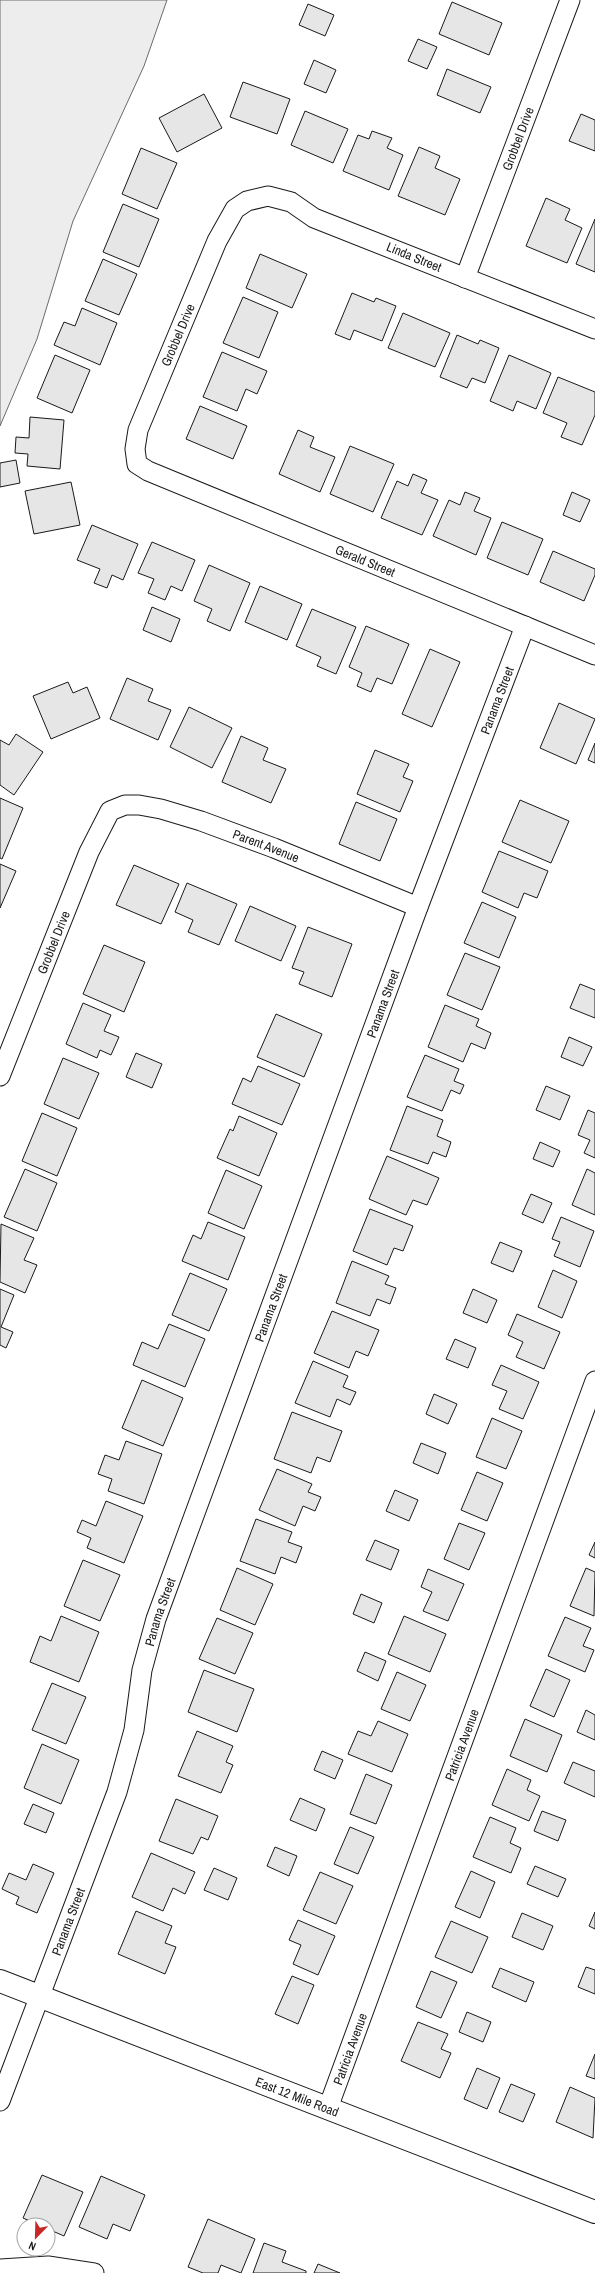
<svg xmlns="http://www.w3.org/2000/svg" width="595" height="2273" font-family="'Archivo Narrow',sans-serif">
  <rect width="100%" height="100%" fill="#fff"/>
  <polygon fill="#ededed" stroke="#6a6a6a" points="0,0 167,0 144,66 73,221 37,339 0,426"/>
  <g fill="#e6e6e6" stroke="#1a1a1a">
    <polygon points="452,2 502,23 489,55 439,34"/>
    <polygon points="308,4 334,15 325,36 299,25"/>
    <polygon points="418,39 437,47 427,69 408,61"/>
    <polygon points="314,60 336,70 326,93 304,84"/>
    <polygon points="447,69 491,87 480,113 437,95"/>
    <polygon points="243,82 290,99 277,134 230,117"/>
    <polygon points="204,94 222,128 177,152 159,118"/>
    <polygon points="305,111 348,129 333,163 291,145"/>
    <polygon points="581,114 595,120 595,151 569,141"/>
    <polygon points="372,131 392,138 387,148 403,155 389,190 343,171 358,135 369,139"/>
    <polygon points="419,147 440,156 435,168 460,179 445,215 398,196"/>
    <polygon points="141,148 177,163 157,209 122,194"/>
    <polygon points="546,198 570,209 565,220 582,228 567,263 526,246"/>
    <polygon points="123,204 159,219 139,267 103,252"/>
    <polygon points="595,219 595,272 576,264"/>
    <polygon points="260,254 307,274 292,308 246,288"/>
    <polygon points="103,259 137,274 119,315 85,301"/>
    <polygon points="352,293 374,302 376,298 396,306 382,341 354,330 350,340 335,334"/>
    <polygon points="243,297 278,312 259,358 223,343"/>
    <polygon points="82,308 117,323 100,365 54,345 64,322 75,326"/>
    <polygon points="403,313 450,333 435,367 388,348"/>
    <polygon points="457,335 478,344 480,340 499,348 485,383 472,378 467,388 440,377"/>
    <polygon points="222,352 267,371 257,394 246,389 237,411 203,397"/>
    <polygon points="55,355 90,370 72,413 37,398"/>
    <polygon points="509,355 551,373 536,409 517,401 513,411 490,401"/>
    <polygon points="558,377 595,392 595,415 582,445 561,437 567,423 543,413"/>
    <polygon points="200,406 247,426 233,459 186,439"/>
    <polygon points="30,417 64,420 60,469 27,466 28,454 15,453 16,437 29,438"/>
    <polygon points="298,430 314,437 310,447 335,457 320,492 279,474"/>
    <polygon points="350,446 394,464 373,512 330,494"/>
    <polygon points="16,460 20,483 0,487 0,463"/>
    <polygon points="413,474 427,480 421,493 438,500 422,535 381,518 397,481 408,486"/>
    <polygon points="71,482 80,525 34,534 25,491"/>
    <polygon points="465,492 480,498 474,511 491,518 476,555 433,536 449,500 460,505"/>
    <polygon points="572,492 590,500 580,522 563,515"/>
    <polygon points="502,522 543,539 528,575 487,558"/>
    <polygon points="92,525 138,544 123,580 112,575 107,588 94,583 100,569 77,560"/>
    <polygon points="152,542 195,560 182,591 171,586 165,600 148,593 154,579 138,573"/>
    <polygon points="553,551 595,569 595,575 584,601 540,582"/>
    <polygon points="209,565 250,583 230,631 207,621 212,609 194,601"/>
    <polygon points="260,586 302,604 287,640 245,622"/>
    <polygon points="152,607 180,619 171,642 143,630"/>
    <polygon points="312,609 356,627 336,674 317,666 321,657 296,646"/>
    <polygon points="366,626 409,644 392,684 377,678 371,692 357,686 362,673 349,667"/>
    <polygon points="430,649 460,662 432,727 402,714"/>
    <polygon points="127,678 153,689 148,701 171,710 158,740 110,719"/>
    <polygon points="68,682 73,693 87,687 100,718 51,739 33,696"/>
    <polygon points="559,703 595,719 576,764 540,748"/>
    <polygon points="189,707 232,728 212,768 170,747"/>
    <polygon points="16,734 43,752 14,795 0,785 0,740 9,745"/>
    <polygon points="241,736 268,748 263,760 286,769 271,803 222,782"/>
    <polygon points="595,743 595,763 588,760"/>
    <polygon points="375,750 409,764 403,777 413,781 400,812 357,794"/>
    <polygon points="0,798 23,808 2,859 0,858"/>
    <polygon points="520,800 569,821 551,863 502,842"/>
    <polygon points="356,802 397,819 380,861 339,844"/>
    <polygon points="499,851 548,871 537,898 524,893 518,908 482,892"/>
    <polygon points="0,864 16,871 0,908"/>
    <polygon points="134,865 179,884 161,924 116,905"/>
    <polygon points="187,883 237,904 219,945 188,932 193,920 175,912"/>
    <polygon points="482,902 516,917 499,958 464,943"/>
    <polygon points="250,906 296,926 281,961 235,941"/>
    <polygon points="308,927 352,944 332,997 299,984 304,972 292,968"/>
    <polygon points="104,945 145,962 124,1012 83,994"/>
    <polygon points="465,953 500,967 482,1010 447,995"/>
    <polygon points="580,984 595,990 595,1018 570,1008"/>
    <polygon points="83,1003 111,1015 104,1031 119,1037 111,1055 100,1050 97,1058 66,1044"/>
    <polygon points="445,1005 479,1019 476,1026 491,1033 485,1049 471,1043 463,1062 428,1047"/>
    <polygon points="276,1014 322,1034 304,1077 257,1057"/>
    <polygon points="569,1037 592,1047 583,1066 561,1057"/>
    <polygon points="136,1053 162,1064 152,1088 126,1077"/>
    <polygon points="425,1055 459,1069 454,1081 464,1085 460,1094 451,1090 442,1111 407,1097"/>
    <polygon points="63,1058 99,1073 79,1119 44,1104"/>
    <polygon points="258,1066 300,1084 282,1125 232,1104 243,1078 251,1082"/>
    <polygon points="546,1086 570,1096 560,1120 536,1110"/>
    <polygon points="407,1106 443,1120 437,1136 451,1142 446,1157 433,1152 428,1164 390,1150"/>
    <polygon points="588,1110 595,1113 595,1158 584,1153 590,1140 578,1135"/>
    <polygon points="42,1113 77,1128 57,1176 22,1161"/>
    <polygon points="239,1116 277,1133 259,1176 217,1158 230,1129 233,1131"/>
    <polygon points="540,1142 560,1151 553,1167 533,1159"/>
    <polygon points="387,1156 439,1178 427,1205 413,1200 406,1215 369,1199"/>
    <polygon points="25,1169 57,1183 37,1231 4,1217"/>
    <polygon points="587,1169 595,1173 595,1215 572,1205"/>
    <polygon points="226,1170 262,1186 244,1229 208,1213"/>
    <polygon points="531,1194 552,1203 543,1223 522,1214"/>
    <polygon points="370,1209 413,1226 403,1251 394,1248 387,1265 353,1251"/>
    <polygon points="561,1217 594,1231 580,1267 554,1256 560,1242 552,1239"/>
    <polygon points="208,1222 245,1237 228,1280 182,1261 193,1235 201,1239"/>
    <polygon points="1,1224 34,1238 24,1260 37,1265 25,1293 0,1282"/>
    <polygon points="500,1242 522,1251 513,1272 491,1263"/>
    <polygon points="352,1261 389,1276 385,1284 396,1288 390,1304 377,1299 370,1316 336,1303"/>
    <polygon points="553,1270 577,1281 562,1318 538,1307"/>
    <polygon points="190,1273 227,1289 209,1331 172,1315"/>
    <polygon points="0,1289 14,1295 1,1327 13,1332 6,1348 0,1345"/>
    <polygon points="473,1289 497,1300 487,1323 463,1313"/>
    <polygon points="332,1311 379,1330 368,1356 356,1351 349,1368 314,1353"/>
    <polygon points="517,1314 560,1332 544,1369 516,1357 523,1342 508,1335"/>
    <polygon points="169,1324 205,1339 185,1387 133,1365 142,1342 158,1349"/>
    <polygon points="455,1339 476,1348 468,1368 446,1359"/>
    <polygon points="313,1361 348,1376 343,1387 356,1392 350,1405 337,1399 330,1417 295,1403"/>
    <polygon points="501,1365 539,1382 523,1419 499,1409 507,1391 492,1385"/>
    <polygon points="142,1380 183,1398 163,1446 122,1428"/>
    <polygon points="434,1394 457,1404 448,1424 426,1414"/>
    <polygon points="292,1412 342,1431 330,1462 317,1457 311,1473 274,1459"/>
    <polygon points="492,1418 522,1431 506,1469 476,1457"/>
    <polygon points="126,1441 162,1454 144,1504 108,1491 112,1479 98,1474 105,1455 119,1460"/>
    <polygon points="421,1443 446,1453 438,1474 413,1463"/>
    <polygon points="277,1469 312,1484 308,1492 321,1497 315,1511 303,1506 295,1526 259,1510"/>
    <polygon points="477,1472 503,1483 487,1521 461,1510"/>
    <polygon points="395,1490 418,1500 409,1521 386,1511"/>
    <polygon points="106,1501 143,1516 124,1563 87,1548 91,1538 77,1532 82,1520 96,1526"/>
    <polygon points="256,1519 292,1532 288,1542 302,1547 296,1563 281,1557 275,1574 240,1561"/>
    <polygon points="459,1523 485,1533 469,1570 444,1559"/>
    <polygon points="375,1540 399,1550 391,1570 366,1560"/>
    <polygon points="595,1542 595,1558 589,1555"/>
    <polygon points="83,1560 120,1575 100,1621 64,1606"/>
    <polygon points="237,1568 273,1584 255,1625 220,1610"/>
    <polygon points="586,1568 595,1572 594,1616 570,1606"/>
    <polygon points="428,1569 464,1584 448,1621 423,1611 432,1592 421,1587"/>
    <polygon points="361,1594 382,1603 374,1623 353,1614"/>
    <polygon points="61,1616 99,1632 79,1682 30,1662 40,1636 51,1641"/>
    <polygon points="404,1616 446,1634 430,1672 388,1654"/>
    <polygon points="565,1617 591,1628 583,1646 594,1650 585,1672 548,1656"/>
    <polygon points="217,1618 253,1633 235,1674 199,1659"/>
    <polygon points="365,1652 386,1661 378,1681 357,1671"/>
    <polygon points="546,1669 570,1680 554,1717 530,1706"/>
    <polygon points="204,1670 254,1689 237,1732 188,1712"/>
    <polygon points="397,1672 426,1685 410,1721 381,1709"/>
    <polygon points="52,1683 86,1697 66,1744 32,1730"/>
    <polygon points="586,1710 595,1715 595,1740 577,1732"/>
    <polygon points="525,1719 562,1735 547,1772 510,1756"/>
    <polygon points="378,1721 408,1734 392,1772 348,1754 358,1731 371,1736"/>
    <polygon points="197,1731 233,1746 226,1762 233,1765 221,1793 178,1776"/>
    <polygon points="42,1744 79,1760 61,1804 24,1788"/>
    <polygon points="322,1751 343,1760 335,1779 314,1770"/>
    <polygon points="573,1762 595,1771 595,1797 564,1783"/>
    <polygon points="507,1769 531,1780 527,1790 540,1796 529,1821 492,1805"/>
    <polygon points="366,1774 392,1785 376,1824 350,1814"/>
    <polygon points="300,1798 325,1809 316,1831 290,1820"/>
    <polygon points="176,1799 218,1816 208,1840 201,1837 193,1854 159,1841"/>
    <polygon points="33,1804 54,1813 46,1833 24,1824"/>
    <polygon points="542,1811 566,1820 558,1841 534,1831"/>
    <polygon points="490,1817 516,1828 510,1843 521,1848 511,1873 473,1857"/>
    <polygon points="350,1827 374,1837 358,1874 334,1864"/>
    <polygon points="275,1847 297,1856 289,1876 267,1866"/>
    <polygon points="151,1853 195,1872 185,1894 173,1888 163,1911 132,1897"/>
    <polygon points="33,1864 54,1873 37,1913 16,1904 19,1897 2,1889 9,1873 26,1880"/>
    <polygon points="535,1866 566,1879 558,1897 527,1884"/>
    <polygon points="214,1868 237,1878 228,1900 204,1890"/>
    <polygon points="471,1871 495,1882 480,1918 455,1907"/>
    <polygon points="320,1872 353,1886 336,1924 303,1910"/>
    <polygon points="136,1911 172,1926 165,1943 176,1947 165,1974 118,1954"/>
    <polygon points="595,1912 595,1929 589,1926"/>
    <polygon points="522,1913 553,1926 543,1950 512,1937"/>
    <polygon points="298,1920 335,1936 318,1975 293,1964 301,1945 289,1940"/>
    <polygon points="451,1921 488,1937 472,1973 435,1957"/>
    <polygon points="586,1967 595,1970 595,1994 578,1987"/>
    <polygon points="500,1968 534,1982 526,2002 492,1987"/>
    <polygon points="431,1971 457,1982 441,2018 416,2007"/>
    <polygon points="292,1976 314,1985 298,2024 275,2014"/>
    <polygon points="467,2012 491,2022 483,2042 459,2032"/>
    <polygon points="418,2022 448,2034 441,2049 451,2053 440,2078 401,2061"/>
    <polygon points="595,2054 595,2079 586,2076"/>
    <polygon points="477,2068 500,2078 487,2109 464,2099"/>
    <polygon points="511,2084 535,2094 523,2122 499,2112"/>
    <polygon points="570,2087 595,2098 593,2138 556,2122"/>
    <polygon points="42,2175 83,2192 64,2236 48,2229 48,2225 39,2225 23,2218"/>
    <polygon points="101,2176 145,2195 130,2231 113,2224 107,2239 79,2227"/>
    <polygon points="208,2219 255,2239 241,2273 221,2265 218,2273 203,2273 188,2267"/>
    <polygon points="264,2243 286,2251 282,2262 306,2271 306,2273 253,2273"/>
    <polygon points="318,2264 340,2273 314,2273"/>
  </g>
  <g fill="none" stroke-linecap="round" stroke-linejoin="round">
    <defs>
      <g id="minor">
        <path id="s1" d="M465 278 570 0"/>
        <path id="s2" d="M595 329 314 218 291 202 268 196 247 201 235 209 217 241 138 430 135 449 137 464 148 471 595 655"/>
        <path id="s3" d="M0 1076 89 852 110 811 125 805H139L161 809 201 821 274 848 418 907"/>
        <path id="s4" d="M0 2101 117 1792 134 1730 142 1670 156 1619 418 907 525 626"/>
        <path id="s5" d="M328 2108 595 1381"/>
        <polyline points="0,2269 48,2266 94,2273"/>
      </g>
      <g id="secondary">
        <path id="s6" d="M0 1981 595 2212"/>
      </g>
    </defs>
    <use href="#minor" stroke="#1a1a1a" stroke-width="21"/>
    <use href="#secondary" stroke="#1a1a1a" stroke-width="24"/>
    <use href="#minor" stroke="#fff" stroke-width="19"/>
    <use href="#secondary" stroke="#fff" stroke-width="22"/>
  </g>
  <g text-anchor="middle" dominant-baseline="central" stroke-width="3" stroke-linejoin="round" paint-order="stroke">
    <g font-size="13" fill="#1a1a1a" stroke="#fff">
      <text stroke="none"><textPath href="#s1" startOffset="149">Grobbel Drive</textPath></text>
      <text transform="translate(414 257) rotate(22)">Linda Street</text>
      <text transform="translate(178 335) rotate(-67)">Grobbel Drive</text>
      <text stroke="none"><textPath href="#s2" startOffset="914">Gerald Street</textPath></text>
      <text stroke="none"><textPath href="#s4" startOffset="1488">Panama Street</textPath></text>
      <text stroke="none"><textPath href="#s3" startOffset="451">Parent Avenue</textPath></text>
      <text stroke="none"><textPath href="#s3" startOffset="144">Grobbel Drive</textPath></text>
      <text stroke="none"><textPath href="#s4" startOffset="1164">Panama Street</textPath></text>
      <text stroke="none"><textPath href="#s4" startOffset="840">Panama Street</textPath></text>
      <text stroke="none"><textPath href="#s4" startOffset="516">Panama Street</textPath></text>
      <text stroke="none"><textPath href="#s5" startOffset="387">Patricia Avenue</textPath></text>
      <text stroke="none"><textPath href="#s4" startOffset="192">Panama Street</textPath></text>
      <text stroke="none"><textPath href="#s5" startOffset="63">Patricia Avenue</textPath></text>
      <text stroke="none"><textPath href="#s6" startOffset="319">East 12 Mile Road</textPath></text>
    </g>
  </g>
  <g transform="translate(36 2237) rotate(203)"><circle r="19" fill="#ffffff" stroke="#a3a3a3"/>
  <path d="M0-3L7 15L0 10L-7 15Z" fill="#c62828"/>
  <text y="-6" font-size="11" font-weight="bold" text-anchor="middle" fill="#1a1a1a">N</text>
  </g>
</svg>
